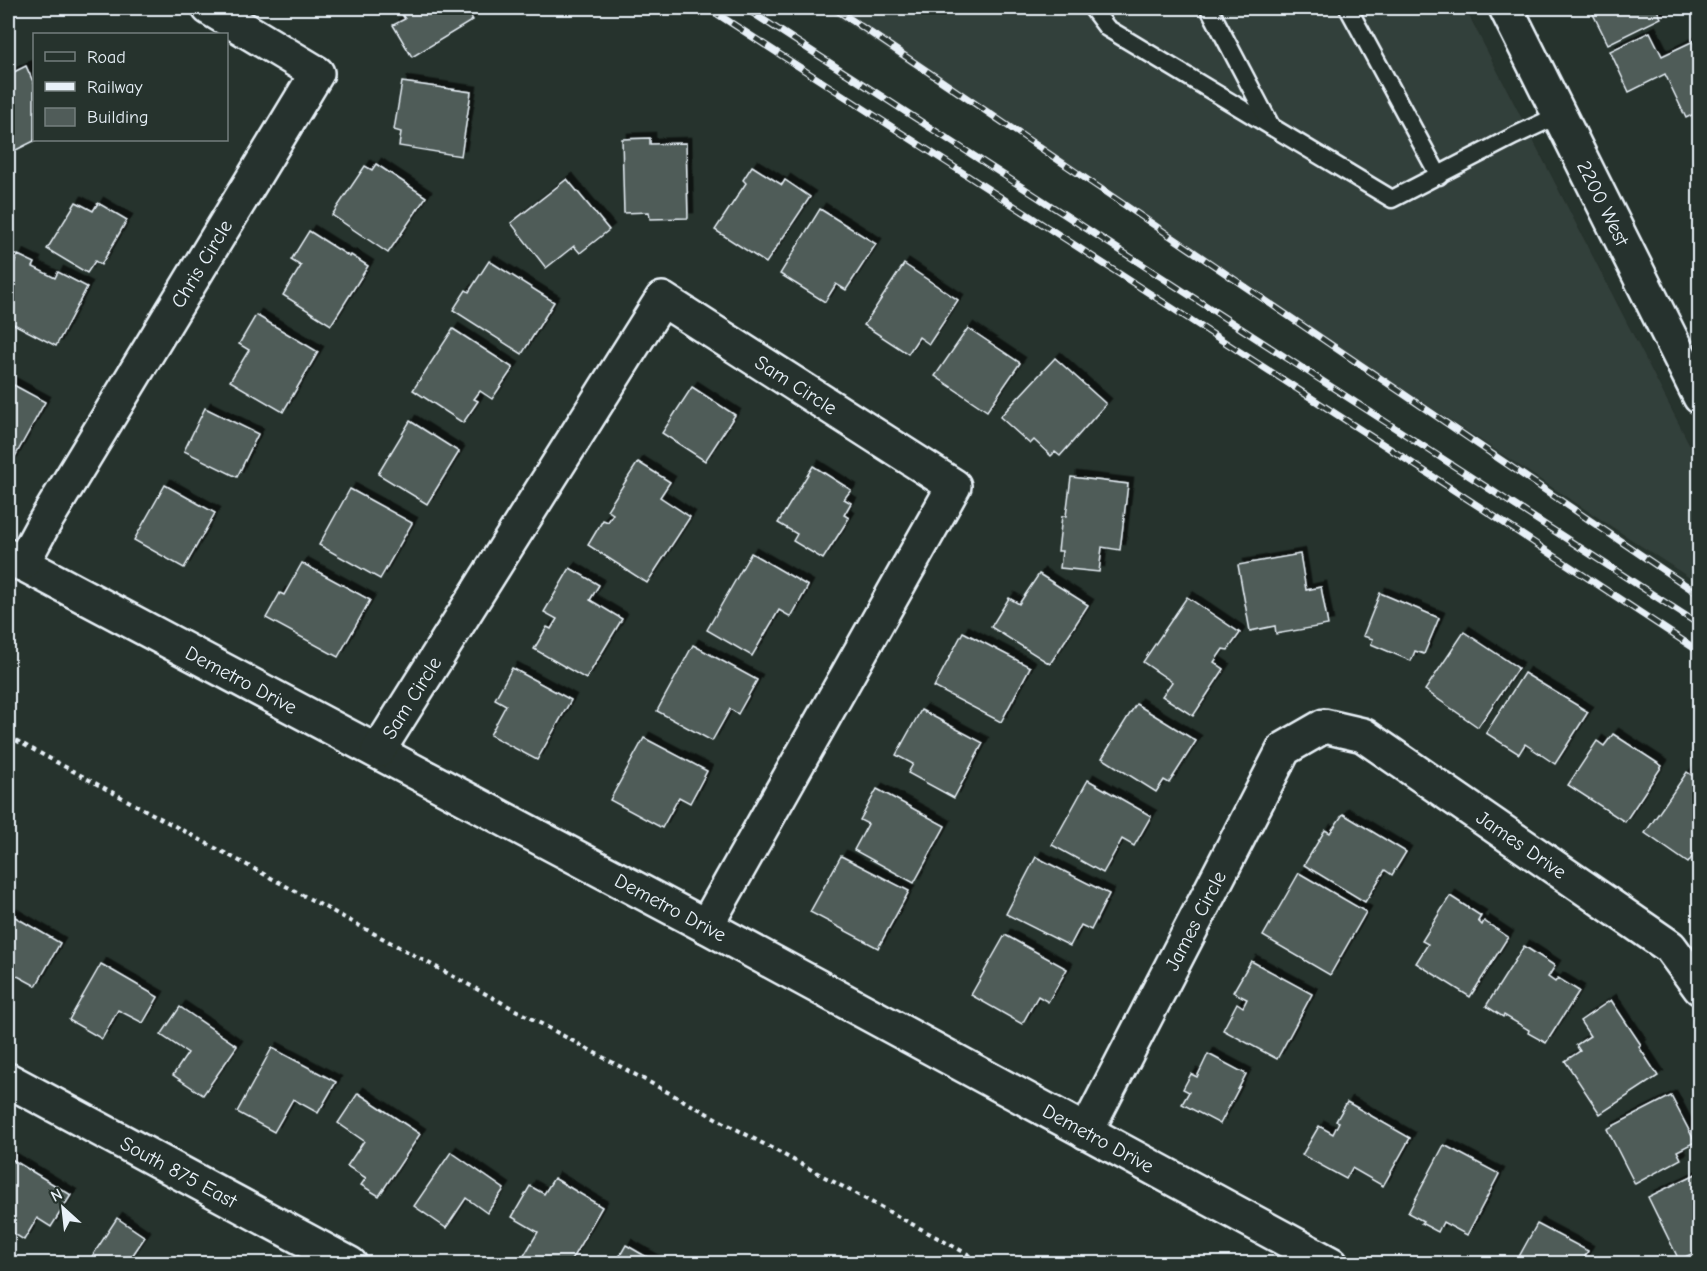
<svg xmlns="http://www.w3.org/2000/svg" width="1707" height="1271" font-family="'Comic Neue',sans-serif">
  <defs>
    <filter id="shadow"><feDropShadow dx="5.5" dy="-5.5" stdDeviation="0" flood-color="#0009"/></filter>
  </defs>
  <rect width="100%" height="100%" fill="#26332d"/>
  <filter id="ink" filterUnits="userSpaceOnUse"><feTurbulence type="fractalNoise" baseFrequency=".0167" numOctaves="2"/><feDisplacementMap in="SourceGraphic" scale="12" xChannelSelector="R" yChannelSelector="G"/><feConvolveMatrix kernelMatrix="1 2 1 2 8 2 1 2 1" color-interpolation-filters="sRGB"/></filter>
  <g filter="url(#ink)">
    <polygon fill="#333f3a" points="823,8 1465,8 1699,463 1699,584"/>
    <g fill="#505c59" stroke="#e8f1f8" stroke-width="1.5" filter="url(#shadow)">
      <polygon points="398,8 466,8 473,20 412,57 393,25 405,19"/>
      <polygon points="1590,8 1656,8 1661,18 1608,44"/>
      <polygon points="1650,32 1662,56 1700,38 1700,111 1686,118 1665,74 1629,92 1610,51"/>
      <polygon points="26,66 34,84 34,140 36,140 8,154 8,75"/>
      <polygon points="402,82 471,92 461,156 399,146 401,132 394,130"/>
      <polygon points="650,138 650,144 686,143 688,218 650,219 649,212 624,213 622,139"/>
      <polygon points="376,164 426,197 388,253 332,215 365,166 372,170"/>
      <polygon points="752,166 782,185 785,180 810,197 766,263 715,230 746,183 743,180"/>
      <polygon points="567,179 609,230 580,253 574,246 546,268 511,223"/>
      <polygon points="76,202 93,211 98,203 127,220 101,265 95,261 87,273 47,249"/>
      <polygon points="820,209 876,244 846,290 836,284 825,302 780,274"/>
      <polygon points="309,231 350,257 351,255 368,266 331,325 283,295 301,266 291,260"/>
      <polygon points="18,255 35,263 33,267 55,278 58,272 87,287 56,346 8,321 8,277"/>
      <polygon points="489,261 554,302 522,354 453,310 466,290 469,292"/>
      <polygon points="904,264 958,300 929,344 919,337 908,354 864,325"/>
      <polygon points="256,315 318,352 283,412 230,381 249,350 239,344"/>
      <polygon points="968,328 1020,363 987,411 935,376"/>
      <polygon points="453,329 513,368 492,399 480,391 474,399 478,401 463,423 413,390"/>
      <polygon points="1055,358 1106,404 1060,456 1055,452 1051,456 1034,440 1030,444 1000,417"/>
      <polygon points="8,382 45,402 12,462 8,459"/>
      <polygon points="692,387 735,415 705,461 662,433"/>
      <polygon points="205,408 258,434 237,477 184,451"/>
      <polygon points="410,421 459,452 427,504 378,474"/>
      <polygon points="638,462 670,482 660,497 690,517 647,583 588,545 603,520 608,522 613,514 607,510"/>
      <polygon points="813,466 851,490 844,499 851,503 844,515 849,518 823,559 793,541 797,534 778,523"/>
      <polygon points="1071,477 1128,484 1120,550 1102,547 1099,572 1060,568 1062,551 1058,551 1062,516 1066,516"/>
      <polygon points="165,485 215,513 184,568 134,540"/>
      <polygon points="350,489 412,523 380,579 319,545"/>
      <polygon points="751,553 808,586 791,617 779,610 752,656 707,630"/>
      <polygon points="1300,554 1306,590 1321,587 1328,625 1276,634 1275,626 1250,631 1238,565"/>
      <polygon points="302,563 370,600 338,657 266,618 280,593 284,595"/>
      <polygon points="570,568 599,585 590,600 622,619 586,679 534,649 547,627 551,629 557,619 544,612"/>
      <polygon points="1039,574 1088,605 1050,664 991,627 1009,598 1019,604"/>
      <polygon points="1380,593 1439,618 1424,654 1415,651 1411,661 1371,644 1373,639 1363,636"/>
      <polygon points="1187,597 1240,633 1228,650 1223,649 1214,662 1224,669 1193,716 1162,696 1172,682 1143,662"/>
      <polygon points="963,632 1030,667 1001,722 934,687"/>
      <polygon points="1464,632 1518,668 1478,727 1425,690"/>
      <polygon points="693,645 757,680 738,714 730,709 712,741 657,711"/>
      <polygon points="512,668 571,700 537,760 490,735 506,705 495,699"/>
      <polygon points="1524,673 1588,712 1555,764 1525,744 1519,754 1486,733"/>
      <polygon points="1136,704 1196,741 1169,783 1164,780 1156,792 1102,758"/>
      <polygon points="921,710 983,743 954,798 908,773 913,764 896,755"/>
      <polygon points="1613,734 1662,766 1625,822 1568,785 1597,741 1604,746"/>
      <polygon points="644,738 707,771 690,803 679,797 662,828 610,800"/>
      <polygon points="1687,772 1700,781 1700,846 1688,863 1645,833"/>
      <polygon points="1088,780 1151,816 1134,846 1122,839 1103,873 1052,845"/>
      <polygon points="877,789 945,826 914,883 854,850 868,824 860,820"/>
      <polygon points="1343,814 1406,852 1392,875 1385,870 1365,902 1304,865 1325,830 1330,833"/>
      <polygon points="841,856 909,891 878,948 810,912"/>
      <polygon points="1036,857 1109,894 1091,930 1081,925 1070,946 1006,914"/>
      <polygon points="1299,873 1366,912 1330,975 1263,936"/>
      <polygon points="1450,896 1481,916 1478,921 1482,925 1484,921 1508,937 1470,997 1416,963 1428,944 1422,941"/>
      <polygon points="8,913 60,943 36,986 12,973 8,980"/>
      <polygon points="1005,935 1067,969 1048,1002 1038,996 1022,1024 971,995"/>
      <polygon points="1524,946 1555,966 1548,977 1555,982 1558,978 1579,991 1546,1043 1528,1033 1529,1030 1504,1015 1503,1017 1486,1006"/>
      <polygon points="1251,961 1312,994 1277,1059 1223,1030 1237,1003 1243,1007 1247,999 1233,992"/>
      <polygon points="101,964 158,997 143,1023 118,1010 102,1039 69,1020"/>
      <polygon points="1611,1000 1641,1045 1639,1047 1658,1076 1600,1114 1565,1061 1580,1051 1576,1045 1590,1036 1580,1021"/>
      <polygon points="180,1007 237,1046 203,1095 173,1075 188,1053 161,1035"/>
      <polygon points="272,1048 336,1082 318,1113 293,1099 274,1132 237,1112"/>
      <polygon points="1208,1054 1246,1074 1220,1124 1182,1104 1189,1092 1183,1089 1191,1074 1197,1077"/>
      <polygon points="358,1093 420,1134 379,1196 361,1185 366,1178 347,1166 364,1141 338,1123"/>
      <polygon points="1671,1096 1695,1142 1677,1151 1681,1159 1635,1184 1607,1129"/>
      <polygon points="1347,1102 1410,1138 1383,1186 1352,1168 1346,1179 1302,1155 1319,1126 1333,1134 1339,1122 1336,1121"/>
      <polygon points="1444,1145 1499,1174 1467,1235 1443,1222 1438,1232 1421,1223 1423,1221 1408,1213"/>
      <polygon points="451,1152 504,1189 487,1213 466,1198 446,1228 414,1206"/>
      <polygon points="8,1157 71,1195 51,1227 37,1218 24,1240 8,1230"/>
      <polygon points="1700,1172 1700,1250 1679,1260 1648,1197"/>
      <polygon points="554,1178 602,1207 569,1264 519,1264 538,1232 512,1217 530,1186 544,1194"/>
      <polygon points="117,1218 145,1237 128,1262 130,1264 87,1264"/>
      <polygon points="1537,1224 1588,1251 1581,1264 1519,1264 1516,1262"/>
      <polygon points="626,1245 659,1264 615,1264"/>
    </g>
    <g fill="none" stroke-linecap="round" stroke-linejoin="round">
      <defs>
        <g id="service">
          <polyline points="1092,8 1107,28 1392,199 1514,136 1559,115"/>
          <polyline points="1209,8 1271,126"/>
          <polyline points="1348,8 1439,176"/>
        </g>
        <g id="minor">
          <path id="s1" d="M8 556 706 926 1331 1264"/>
          <path id="s2" d="M22 564 43 525 317 73 209 8"/>
          <path id="s3" d="M378 751 662 299 954 486 706 926"/>
          <path id="s4" d="M8 1080 350 1264"/>
          <path id="s5" d="M1086 1132 1284 749 1324 726 1363 735 1670 947 1700 988"/>
        </g>
        <g id="tertiary">
          <path id="s6" d="M1506 8 1700 397"/>
        </g>
      </defs>
      <use href="#service" stroke="#e8f1f8" stroke-width="21"/>
      <use href="#minor" stroke="#e8f1f8" stroke-width="38"/>
      <use href="#tertiary" stroke="#e8f1f8" stroke-width="38"/>
      <polyline stroke="#e8f1f8" stroke-width="4" stroke-dasharray="4.5 4.5" stroke-linecap="butt" points="8,736 986,1264"/>
      <use href="#service" stroke="#26332d" stroke-width="16"/>
      <use href="#minor" stroke="#26332d" stroke-width="33"/>
      <use href="#tertiary" stroke="#26332d" stroke-width="33"/>
      <defs>
        <g id="rail">
          <polyline points="708,8 1483,509 1700,652"/>
          <polyline points="745,8 1700,625"/>
          <polyline points="834,8 1700,595"/>
        </g>
      </defs>
      <use href="#rail" stroke="#e8f1f8" stroke-width="7"/>
      <use href="#rail" stroke="#26332d" stroke-width="4.5" stroke-dasharray="14" stroke-linecap="butt"/>
    </g>
  </g>
  <g text-anchor="middle" dominant-baseline="central" stroke-width="5" stroke-linejoin="round" paint-order="stroke">
    <g font-size="20" fill="#e8f1f8" stroke="#26332d">
      <text stroke="none"><textPath href="#s6" startOffset="218">2200 West</textPath></text>
      <text stroke="none"><textPath href="#s2" startOffset="350">Chris Circle</textPath></text>
      <text stroke="none"><textPath href="#s3" startOffset="693">Sam Circle</textPath></text>
      <text stroke="none"><textPath href="#s1" startOffset="264">Demetro Drive</textPath></text>
      <text stroke="none"><textPath href="#s3" startOffset="63">Sam Circle</textPath></text>
      <text stroke="none"><textPath href="#s5" startOffset="710">James Drive</textPath></text>
      <text stroke="none"><textPath href="#s1" startOffset="750">Demetro Drive</textPath></text>
      <text stroke="none"><textPath href="#s5" startOffset="238">James Circle</textPath></text>
      <text stroke="none"><textPath href="#s1" startOffset="1236">Demetro Drive</textPath></text>
      <text stroke="none"><textPath href="#s4" startOffset="194">South 875 East</textPath></text>
    </g>
  </g>
  <rect width="1707" height="1271" fill="none" stroke="#26332d" stroke-width="30"/>
  <rect x="15" y="15" width="1677" height="1241" fill="none" stroke="#e8f1f8" stroke-width="2" filter="url(#ink)"/>
  <rect x="33" y="33" width="195" height="108" fill="#26332d" stroke="#747f7e" stroke-width="1.5"/>
  <rect x="45" y="52" width="30" height="9" fill="#26332d" stroke="#747f7e" stroke-width="1.5"/>
  <text x="87" y="63" font-size="18" fill="#e8f1f8">Road</text>
  <rect x="45" y="82" width="30" height="9" fill="#e8f1f8" stroke="#747f7e" stroke-width="1.5"/>
  <text x="87" y="93" font-size="18" fill="#e8f1f8">Railway</text>
  <rect x="45" y="108" width="30" height="18" fill="#505c59" stroke="#747f7e" stroke-width="1.5"/>
  <text x="87" y="123" font-size="18" fill="#e8f1f8">Building</text>
  <g transform="translate(63 1208) rotate(333)" stroke="#26332d" stroke-width="4.5" paint-order="stroke">
  <path d="M0-4.5L10 22L0 15L-10 22Z" fill="#e8f1f8"/>
  <text y="-9" font-size="16" font-weight="bold" text-anchor="middle" fill="#e8f1f8">N</text>
  </g>
</svg>
